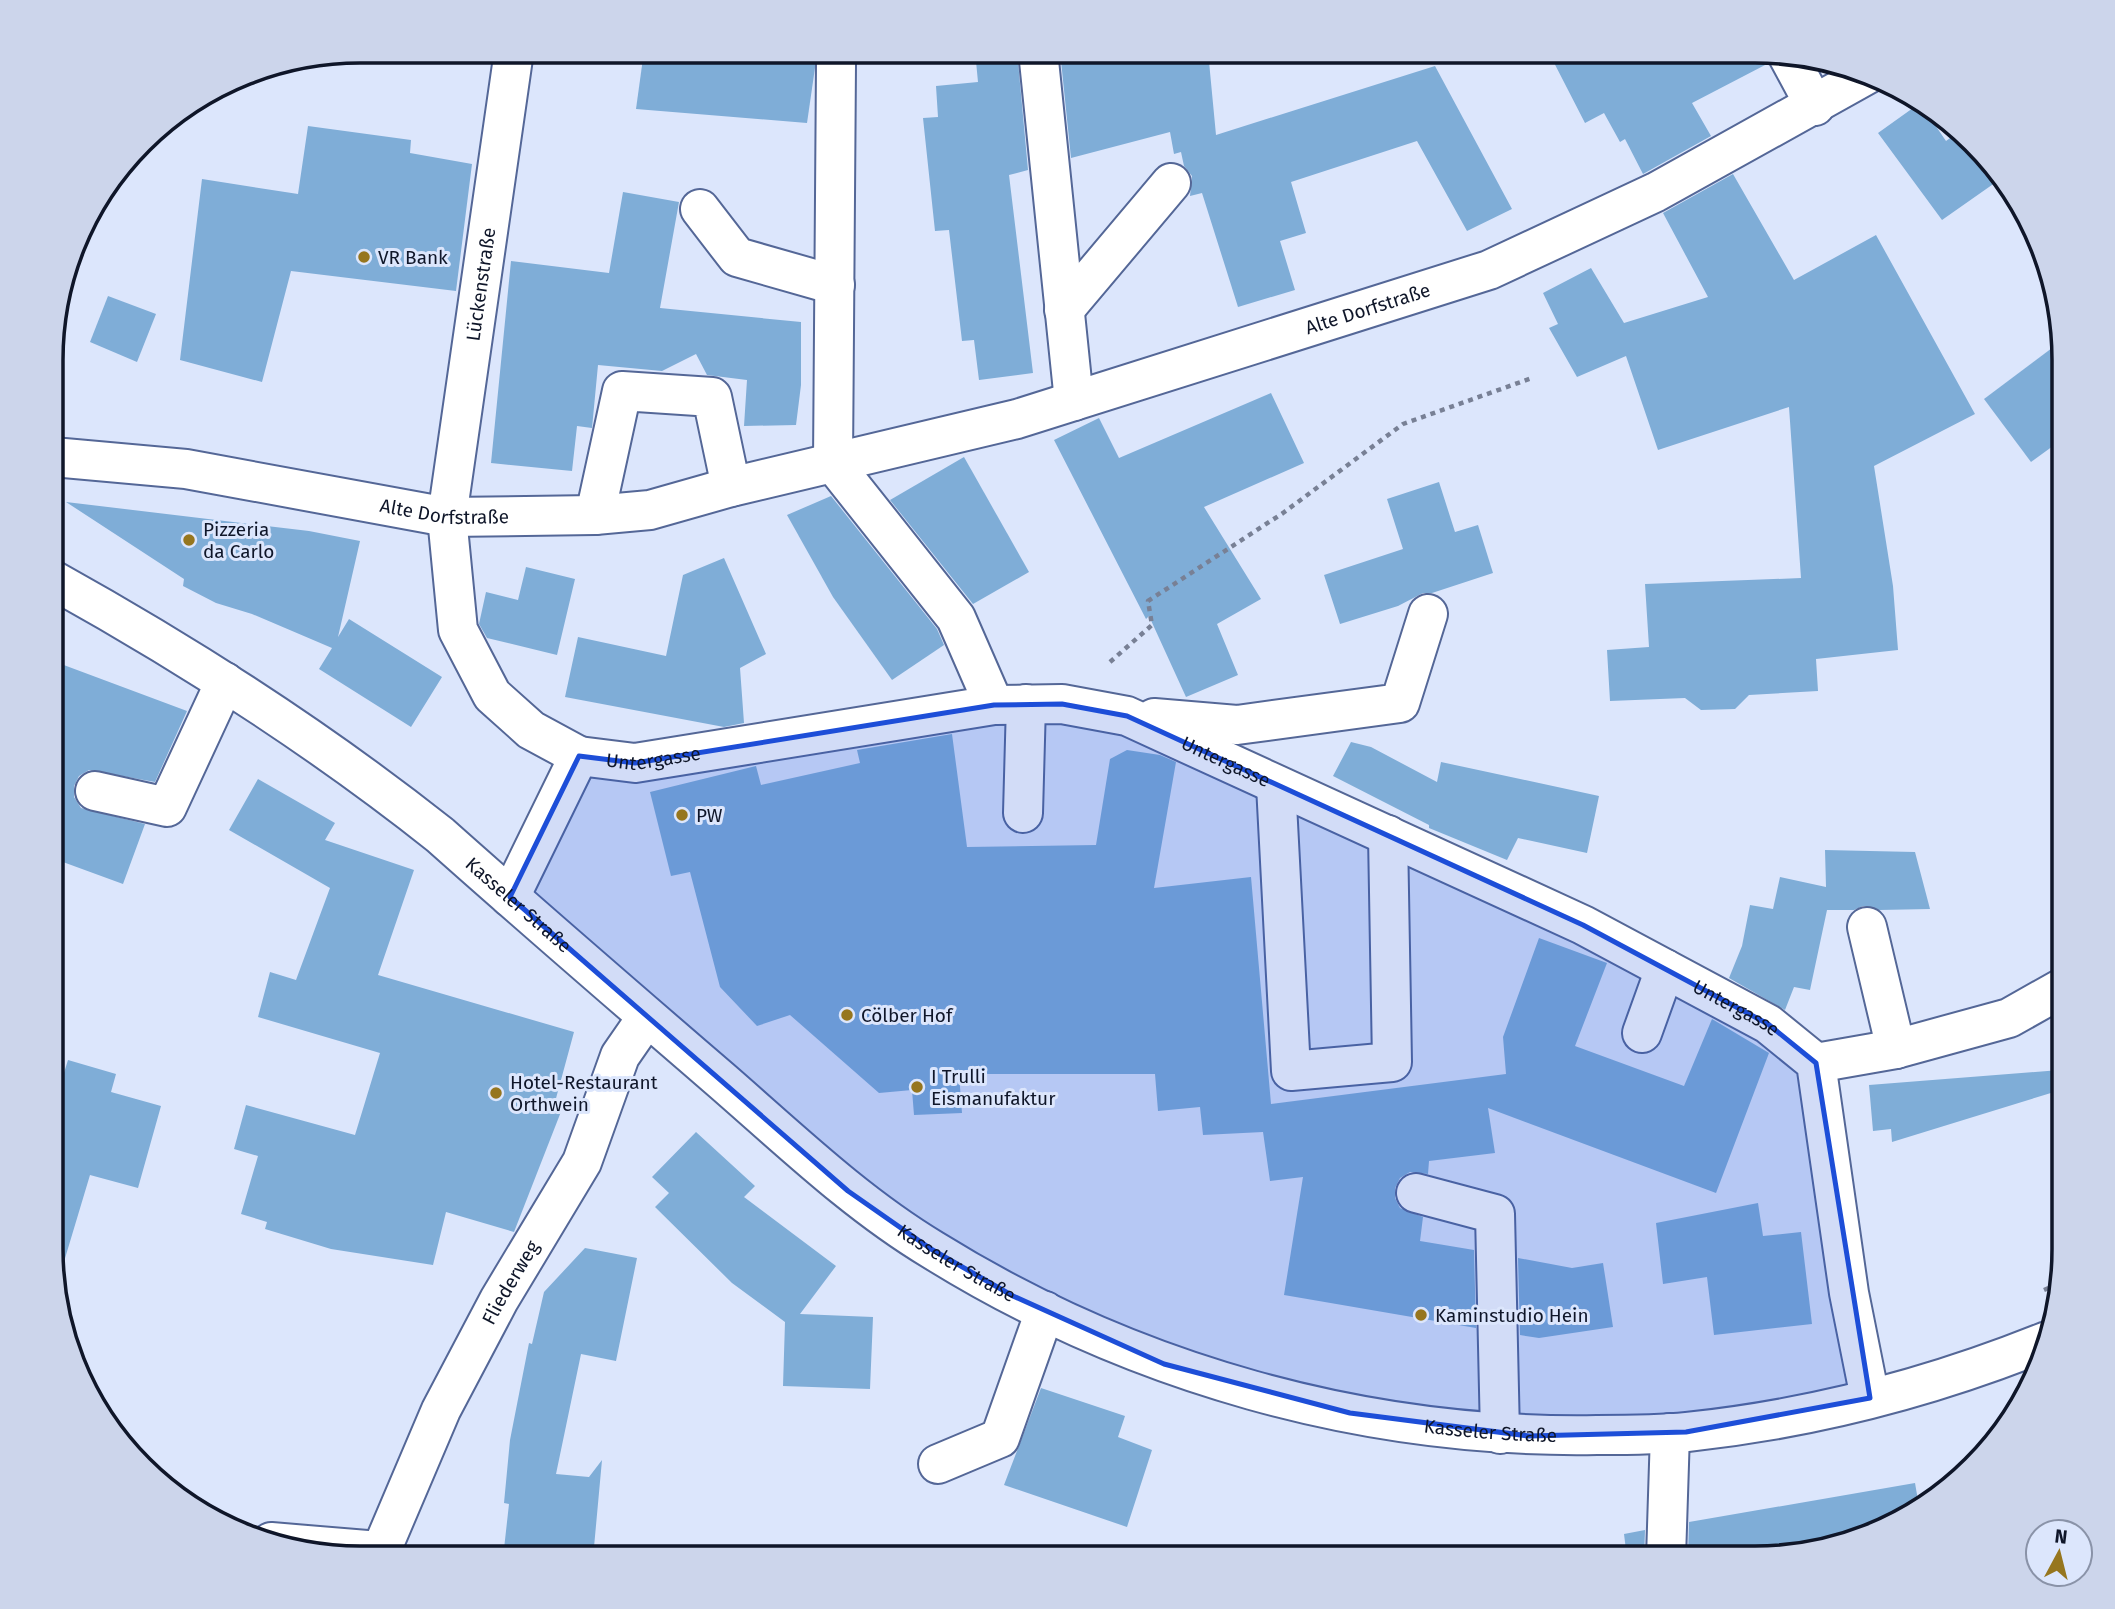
<svg xmlns="http://www.w3.org/2000/svg" width="2115" height="1609" font-family="'Fira Sans',sans-serif">
  <rect width="100%" height="100%" fill="#dce6fc"/>
  <g fill="#7fadd7">
    <polygon points="644,51 789,51 817,54 807,123 636,109"/>
    <polygon points="975,51 1017,51 1028,170 1009,175 1033,373 979,380 974,340 962,341 949,230 935,231 923,118 938,117 936,86 978,82"/>
    <polygon points="1060,51 1208,51 1216,135 1435,66 1512,209 1467,231 1417,141 1291,182 1306,233 1280,241 1295,290 1238,307 1202,193 1190,196 1192,176 1184,166 1181,152 1174,154 1170,132 1071,158"/>
    <polygon points="1548,51 1766,51 1767,64 1692,103 1711,136 1643,174 1625,139 1620,142 1604,113 1585,123"/>
    <polygon points="1920,103 1946,141 1961,130 1999,180 1942,220 1878,133"/>
    <polygon points="308,126 411,140 410,153 472,164 456,291 291,271 262,382 180,360 202,179 298,194"/>
    <polygon points="1733,174 1794,280 1876,235 1975,414 1874,466 1893,586 1898,650 1816,659 1818,691 1749,695 1735,709 1701,710 1685,698 1610,701 1607,650 1649,647 1645,584 1801,578 1789,407 1658,450 1626,356 1577,377 1549,328 1558,324 1543,293 1591,268 1624,323 1708,297 1663,213"/>
    <polygon points="623,192 679,202 660,308 801,322 801,385 796,425 744,426 747,380 707,375 696,354 662,371 598,365 592,428 577,426 572,471 491,463 511,261 609,273"/>
    <polygon points="108,296 156,314 137,362 90,342"/>
    <polygon points="2060,342 2064,359 2064,438 2031,462 1984,399"/>
    <polygon points="1271,393 1304,463 1204,507 1261,599 1217,624 1238,675 1186,697 1149,616 1146,619 1054,440 1099,418 1119,458"/>
    <polygon points="964,457 1029,572 973,604 890,500"/>
    <polygon points="1439,482 1455,532 1478,525 1493,573 1432,593 1423,593 1398,606 1340,624 1324,575 1403,549 1387,499"/>
    <polygon points="831,496 937,629 944,645 892,680 833,597 787,515"/>
    <polygon points="66,502 309,531 360,541 338,637 349,619 442,677 411,727 319,669 332,648 252,614 216,603 183,586 184,579"/>
    <polygon points="724,558 766,654 740,668 744,723 724,727 565,697 578,637 666,656 683,575"/>
    <polygon points="526,567 575,579 557,655 487,638 479,624 486,592 518,600"/>
    <polygon points="53,661 187,711 155,782 89,770 79,776 74,786 74,797 81,808 145,824 123,884 52,858"/>
    <polygon points="952,734 967,847 1096,845 1110,759 1127,750 1160,755 1176,762 1154,888 1251,877 1271,1104 1506,1074 1503,1037 1539,938 1607,963 1575,1046 1684,1086 1712,1019 1769,1053 1716,1193 1488,1108 1495,1153 1429,1161 1428,1174 1410,1172 1400,1178 1395,1188 1395,1198 1400,1208 1423,1217 1420,1241 1474,1250 1476,1328 1284,1295 1303,1177 1270,1181 1263,1132 1203,1135 1200,1107 1158,1111 1155,1074 959,1074 962,1113 914,1115 912,1090 879,1093 790,1015 757,1026 720,987 690,872 671,876 650,792 756,766 761,785 860,763 857,750"/>
    <polygon points="1351,742 1371,747 1437,782 1441,762 1599,796 1587,853 1518,838 1507,860 1429,828 1429,825 1333,776"/>
    <polygon points="258,779 335,823 325,840 414,870 378,975 574,1032 555,1102 564,1104 514,1232 446,1212 433,1265 331,1249 265,1229 267,1222 241,1214 258,1156 234,1149 246,1105 355,1135 380,1053 258,1017 270,972 296,980 330,888 229,830"/>
    <polygon points="1825,850 1915,852 1930,909 1879,910 1863,906 1854,910 1827,910 1810,990 1794,987 1785,1010 1729,978 1742,946 1750,905 1773,909 1780,877 1826,887"/>
    <polygon points="68,1060 116,1074 111,1092 161,1106 138,1188 90,1175 63,1265 51,1263 52,1111"/>
    <polygon points="2060,1070 2064,1089 1892,1142 1891,1129 1873,1131 1869,1085"/>
    <polygon points="696,1132 755,1186 744,1197 836,1266 800,1314 873,1317 870,1389 783,1386 785,1322 732,1283 655,1207 669,1193 652,1177"/>
    <polygon points="1758,1203 1763,1236 1801,1232 1812,1324 1714,1335 1707,1277 1663,1284 1656,1223"/>
    <polygon points="585,1248 637,1258 616,1361 581,1354 556,1474 589,1477 602,1460 593,1558 503,1558 509,1504 504,1503 510,1440 529,1343 532,1344 544,1292"/>
    <polygon points="1518,1258 1572,1268 1603,1263 1613,1327 1539,1338 1520,1335"/>
    <polygon points="1041,1388 1125,1416 1118,1437 1152,1450 1127,1527 1004,1485"/>
    <polygon points="1915,1483 1919,1506 1892,1527 1755,1558 1688,1558 1689,1522"/>
    <polygon points="1645,1530 1644,1558 1627,1558 1624,1534"/>
  </g>
  <g fill="none" stroke-linecap="round" stroke-linejoin="round">
    <defs>
      <g id="minor">
        <polyline points="1038,51 1074,401"/>
        <polyline points="1787,54 1815,106"/>
        <polyline points="836,64 833,463 956,618 994,705"/>
        <polyline points="700,209 737,257 835,285"/>
        <polyline points="1064,310 1171,183"/>
        <path id="s1" d="M53 457 186 469 447 517 595 515 650 510 731 487 1017 419 1489 270 1656 192 1870 73"/>
        <polyline points="595,515 622,391 712,397 731,487"/>
        <polyline points="1154,718 1237,725 1400,703 1428,614"/>
        <path id="s2" d="M579 756 635 763 994 705 1062 704 1127 716 1583 925 1768 1024 1816 1063 1849 1293 1870 1398"/>
        <polyline points="1276,785 1291,1071 1392,1062 1388,835"/>
        <polyline points="95,791 167,807 225,682"/>
        <polyline points="1023,813 1026,704"/>
        <path id="s3" d="M510 897 579 756 531 730 492 695 458 630 447 517 514 51"/>
        <polyline points="1867,927 1896,1049"/>
        <polyline points="1642,1033 1665,969"/>
        <polyline points="1816,1063 1896,1049 2009,1018 2064,987"/>
        <polyline points="1416,1193 1495,1214 1500,1434"/>
        <polyline points="938,1464 1000,1438 1045,1311"/>
        <polyline points="271,1542 379,1551"/>
        <path id="s4" d="M378 1558 441 1410 499 1300 582 1162 620 1056 647 1017"/>
        <polyline points="1666,1558 1670,1433"/>
      </g>
      <g id="major">
        <path id="s5" d="M53 580C188 655 319 739 440 835 533 918 627 999 721 1080 789 1139 855 1203 933 1250 1131 1373 1364 1439 1597 1435 1627 1435 1658 1435 1687 1432 1810 1419 1933 1387 2047 1341"/>
      </g>
    </defs>
    <use href="#minor" stroke="#546797" stroke-width="42"/>
    <use href="#major" stroke="#546797" stroke-width="42"/>
    <g stroke="#788095" stroke-width="4.5" stroke-dasharray="5 5" stroke-linecap="butt">
      <polyline points="1110,662 1152,625 1148,601 1283,513 1403,424 1532,378"/>
      <polyline points="2044,1290 2060,1283"/>
    </g>
    <use href="#minor" stroke="#fff" stroke-width="38"/>
    <use href="#major" stroke="#fff" stroke-width="38"/>
  </g>
  <path fill="#1d4ed8" fill-opacity="0.2" stroke="#1d4ed8" stroke-width="5" stroke-linejoin="round" d="M1062 704 1127 716 1583 925 1768 1024 1816 1063 1870 1398 1686 1432 1529 1436 1350 1413 1164 1364 1013 1296 931 1249 848 1191 510 897 579 756 635 763 994 705Z"/>
  <g fill="#96761e" stroke="#dce6fc" stroke-width="2.5">
    <circle cx="364" cy="257" r="7"/>
    <circle cx="189" cy="540" r="7"/>
    <circle cx="682" cy="815" r="7"/>
    <circle cx="847" cy="1015" r="7"/>
    <circle cx="917" cy="1087" r="7"/>
    <circle cx="496" cy="1093" r="7"/>
    <circle cx="1421" cy="1315" r="7"/>
  </g>
  <g text-anchor="middle" dominant-baseline="central" stroke-width="6" stroke-linejoin="round" paint-order="stroke">
    <g font-size="19" fill="#0f1629" stroke="#dce6fc" text-anchor="start">
      <text x="378" y="257">VR Bank</text>
      <text x="203" y="529">Pizzeria<tspan x="203" dy="22">da Carlo</tspan></text>
      <text x="696" y="815">PW</text>
      <text x="861" y="1015">Cölber Hof</text>
      <text x="931" y="1076">I Trulli<tspan x="931" dy="22">Eismanufaktur</tspan></text>
      <text x="510" y="1082">Hotel-Restaurant<tspan x="510" dy="22">Orthwein</tspan></text>
      <text x="1435" y="1315">Kaminstudio Hein</text>
    </g>
    <g font-size="19" fill="#0f1629" stroke="#dce6fc">
      <text stroke="none"><textPath href="#s3" startOffset="686">Lückenstraße</textPath></text>
      <text stroke="none"><textPath href="#s1" startOffset="1348">Alte Dorfstraße</textPath></text>
      <text stroke="none"><textPath href="#s1" startOffset="396">Alte Dorfstraße</textPath></text>
      <text stroke="none"><textPath href="#s2" startOffset="75">Untergasse</textPath></text>
      <text stroke="none"><textPath href="#s2" startOffset="663">Untergasse</textPath></text>
      <text stroke="none"><textPath href="#s5" startOffset="569">Kasseler Straße</textPath></text>
      <text stroke="none"><textPath href="#s2" startOffset="1230">Untergasse</textPath></text>
      <text stroke="none"><textPath href="#s5" startOffset="1136">Kasseler Straße</textPath></text>
      <text stroke="none"><textPath href="#s4" startOffset="306">Fliederweg</textPath></text>
      <text stroke="none"><textPath href="#s5" startOffset="1701">Kasseler Straße</textPath></text>
    </g>
  </g>
  <path d="M0 0H2115V1609H0ZM360 63H1755A297 297 0 0 1 2052 360V1249A297 297 0 0 1 1755 1546H360A297 297 0 0 1 63 1249V360A297 297 0 0 1 360 63Z" fill="#ccd5eb" fill-rule="evenodd"/>
  <path fill="none" stroke="#0f1629" stroke-width="3.5" d="M360 63H1755A297 297 0 0 1 2052 360V1249A297 297 0 0 1 1755 1546H360A297 297 0 0 1 63 1249V360A297 297 0 0 1 360 63Z"/>
  <g transform="translate(2059 1553) rotate(7)"><circle r="33" fill="#dce6fc" stroke="#8a93a8" stroke-width="2"/>
  <path d="M0-5L12 26L0 18L-12 26Z" fill="#96761e"/>
  <text y="-10" font-size="19" font-weight="bold" text-anchor="middle" fill="#0f1629">N</text>
  </g>
</svg>
